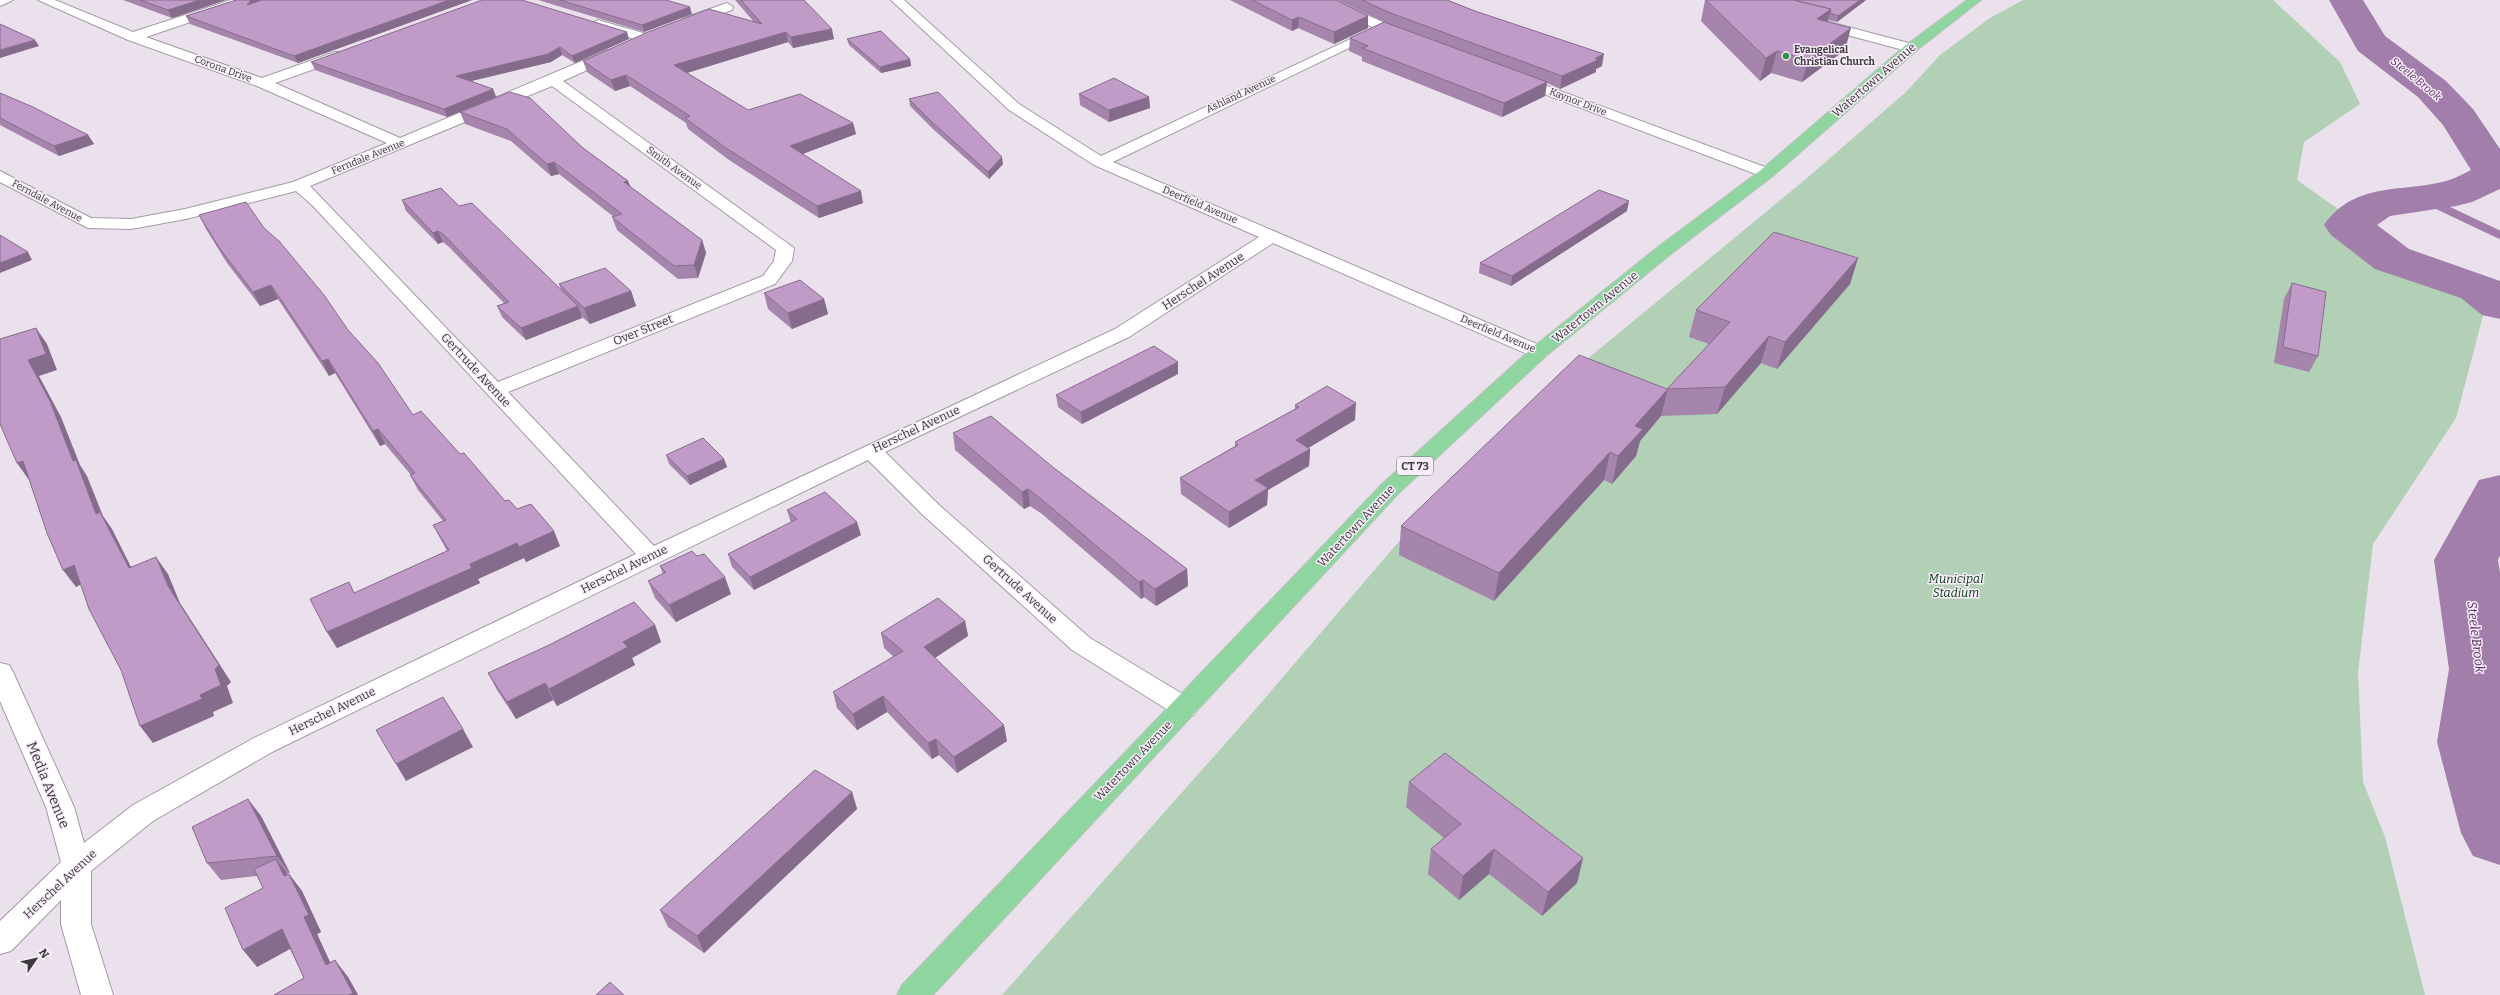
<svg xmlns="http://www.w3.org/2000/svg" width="2500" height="995" font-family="Bitter,serif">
  <rect width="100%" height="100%" fill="#eae1ec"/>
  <polygon fill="#b1d0b5" points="2023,0 2273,0 2340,62 2360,104 2304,142 2297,180 2484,312 2456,418 2373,544 2358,673 2363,782 2385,837 2425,995 1002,995 1248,718 1395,546 1495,440 1591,356 1806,179 1906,92 1940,55 1990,18"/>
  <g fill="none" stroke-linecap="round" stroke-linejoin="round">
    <polyline stroke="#a27eaa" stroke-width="8" points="2424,199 2500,235"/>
    <g fill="#a27eaa" fill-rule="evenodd">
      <path d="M2329 0H2363L2385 36 2446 81 2473 109 2500 149V189L2472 202 2456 206 2390 216 2377 225 2409 249 2500 281V319L2482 315 2461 298 2375 269 2331 235 2324 225C2355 181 2401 193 2446 181 2454 179 2463 174 2471 170L2443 125 2418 97 2358 51Z"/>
      <polygon points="2500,475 2500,555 2498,560 2500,573 2500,865 2473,856 2461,833 2437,742 2449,669 2434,560 2479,480"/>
    </g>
    <defs>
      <g id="minor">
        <path d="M38 0H55L133 32 231 0H249L247 3 146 37 262 78 335 52H345L347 55 345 58 275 83 400 138 608 50H618L620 53 618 56 563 81 794 248 792 261 775 284 508 392 654 546 1115 329 1259 237 1094 165 1009 110 891 0H904L1019 104 1101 156 1374 28 1317 0H1333L1410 34 1412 37 1410 40H1400L1382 32 1113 162 1546 348 1549 352 1546 356H1532L1273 243 1129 337 885 452 939 505 1090 638 1194 701 1198 708 1194 715 1185 718 1176 715 1072 650 923 515 868 460 272 752 153 821 91 871V924L113 995H81L61 924V900L11 951 0 954V921L61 862 46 807 0 701V663L9 665 13 672 74 807 84 843 133 805 254 738 636 554 312 205 296 191 186 219 131 229 88 228 0 182V171L91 218 131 219 185 209 293 182 387 143 257 86 128 40ZM552 86 776 250 774 261 763 276 498 382 310 186Z"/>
        <polygon points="727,3 733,7 732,10 689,25 682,21 684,18"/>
        <polygon points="598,20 650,35 652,38 645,42 593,27 591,24"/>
        <polygon points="1822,20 1916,45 1918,48 1911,52 1817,27 1815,24 1817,21"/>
        <polygon points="1517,75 1773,170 1775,173 1767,178 1761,176 1512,82 1510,79 1512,76"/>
      </g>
      <polygon id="tertiary" points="0,0 13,0 0,6"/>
      <polygon id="primary" points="1967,0 1981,0 1916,51 1773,176 1671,254 1546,356 1398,494 933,995 897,995 902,985 1382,484 1532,348 1659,246 1761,170 1906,45"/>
    </defs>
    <use href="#minor" stroke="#a39ba5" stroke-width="2"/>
    <use href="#tertiary" stroke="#a39ba5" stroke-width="2"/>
    <use href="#primary" stroke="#c4c3c5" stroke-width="2"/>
    <use href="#minor" fill="#fff" fill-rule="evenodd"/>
    <use href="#tertiary" fill="#fff" fill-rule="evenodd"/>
    <use href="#primary" fill="#8fd5a0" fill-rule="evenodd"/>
  </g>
  <g fill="#a585ac">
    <polygon points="123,0 226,0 172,18"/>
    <polygon points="236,0 260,0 259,1 472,0 298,63 190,24 186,16"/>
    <polygon points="538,0 666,0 692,14 644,32"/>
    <polygon points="735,0 804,0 834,39 793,48 788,42 687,73 748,110 853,123 856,134 802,154 863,203 819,218 729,160 688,129 686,123 630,86 615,91 587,72 583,61 753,21 736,1"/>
    <polygon points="1230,0 1336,0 1368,16 1368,28 1334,44 1298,28 1292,31"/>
    <polygon points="1337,0 1447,0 1602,66 1596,69 1596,72 1560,89 1547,83 1545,96 1502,117 1362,61 1362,57 1349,51 1350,38 1384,22"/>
    <polygon points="1705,0 1866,0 1837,22 1828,20 1827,22 1845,50 1802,82 1771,73 1760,81 1701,21"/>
    <polygon points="629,39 575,63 562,55 551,62 471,81 493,89 496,97 447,117 315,70 311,62"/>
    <polygon points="847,39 910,59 911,66 881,73 849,45"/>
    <polygon points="0,93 88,135 94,144 59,156 0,125"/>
    <polygon points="1079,94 1149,97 1150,108 1109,122 1080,105"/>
    <polygon points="909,99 1003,164 989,179 934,130 910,106"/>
    <polygon points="460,112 583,148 628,181 631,187 702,240 706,253 698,278 678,279 617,230 612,217 614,217 559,174 551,176 511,141 465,124"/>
    <polygon points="402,200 459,206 561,289 559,284 631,291 636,306 590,324 581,316 582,318 526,340 502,317 497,306 504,303 449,247 443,242 438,244 406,211"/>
    <polygon points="1627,211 1511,286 1479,273 1480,263"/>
    <polygon points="199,215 264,228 348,330 413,415 460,454 505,501 517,509 560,546 526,562 524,558 478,579 480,583 337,648 327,632 355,593 447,551 441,540 433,525 443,521 418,490 410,475 411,475 385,444 380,446 335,373 329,376 278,299 260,306 227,263 206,229"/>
    <polygon points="1858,258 1850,284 1777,369 1761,363 1717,414 1661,416 1640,441 1636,456 1612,484 1604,480 1494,601 1399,555 1401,526 1667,389 1709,344 1689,337 1696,310"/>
    <polygon points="2292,283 2318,356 2309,372 2274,363 2284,299"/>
    <polygon points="764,293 824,299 828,314 792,329 768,309"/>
    <polygon points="1178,374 1082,424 1058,407 1056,395"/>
    <polygon points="1295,405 1355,420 1308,448 1310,449 1309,466 1268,490 1267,505 1229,528 1181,494 1180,478 1235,446 1235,442 1295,410"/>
    <polygon points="953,433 1054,468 1187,569 1188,586 1156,606 1144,597 1141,599 1042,514 1030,506 1024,509 955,450"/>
    <polygon points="666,455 724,459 727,467 690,485 669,464"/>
    <polygon points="787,510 861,535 754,590 732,567 728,554 791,523"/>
    <polygon points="660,566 731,594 676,622 655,598 648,581 663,574"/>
    <polygon points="965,621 968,636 935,658 1007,741 957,773 939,755 932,759 887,712 857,730 837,708 833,692 894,657 884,648 881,633"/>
    <polygon points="655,625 661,642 632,658 635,665 557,706 553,700 516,719 497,690 488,673"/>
    <polygon points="1409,782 1583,858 1577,883 1542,916 1489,874 1459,900 1428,874 1431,849 1444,838 1406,807"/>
    <polygon points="852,792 857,809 704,953 668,927 660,910"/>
    <polygon points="261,816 290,873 287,873 288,875 289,874 302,891 321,932 317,934 330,963 348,977 358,995 274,995 304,978 290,949 257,967 263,888 257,876 221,880 207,863"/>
  </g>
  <g fill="#866c8c">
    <polygon points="200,0 226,0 172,18 168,10"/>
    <polygon points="251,0 260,0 251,12 247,5"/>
    <polygon points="449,0 472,0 298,63 294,56"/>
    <polygon points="1860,0 1866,0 1837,22 1838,16"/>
    <polygon points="690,7 692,14 644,32 642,25"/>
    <polygon points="1831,9 1825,31 1817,19"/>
    <polygon points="1368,16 1368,28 1334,44 1334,32"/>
    <polygon points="1299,17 1298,28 1292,31 1292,20"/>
    <polygon points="1851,28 1845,50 1802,82 1808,60"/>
    <polygon points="832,29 834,39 793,48 791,37"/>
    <polygon points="627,32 629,39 575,63 572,56"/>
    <polygon points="786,32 788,42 677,76 674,65"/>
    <polygon points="35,40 39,46 0,58 0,50"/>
    <polygon points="560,47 562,55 551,62 459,84 456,76"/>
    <polygon points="1777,51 1771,73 1760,81 1766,58"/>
    <polygon points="1604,54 1602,66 1596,69 1596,72 1560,89 1562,76"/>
    <polygon points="910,59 911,66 881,73 880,67"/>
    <polygon points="626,75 630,86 615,91 611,80"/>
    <polygon points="1547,82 1545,96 1502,117 1504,103"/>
    <polygon points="493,89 496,97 447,117 444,109"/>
    <polygon points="1149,97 1150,108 1109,122 1109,110"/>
    <polygon points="853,123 856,134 792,158 790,146"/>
    <polygon points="88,135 94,144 59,156 54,146"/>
    <polygon points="1002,157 1003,164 989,179 988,172"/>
    <polygon points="554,162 559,174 551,176 547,164"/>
    <polygon points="628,181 632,193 624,182"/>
    <polygon points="861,191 863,203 819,218 817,206"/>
    <polygon points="1629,201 1627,211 1511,286 1512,276"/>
    <polygon points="438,231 443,242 438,244 433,233"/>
    <polygon points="702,240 706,253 698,278 694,265"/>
    <polygon points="28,252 32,260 0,273 0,263"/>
    <polygon points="1858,258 1850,284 1777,369 1785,342"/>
    <polygon points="271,285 278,299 260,306 253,292"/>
    <polygon points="631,291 636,306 590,324 584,308"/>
    <polygon points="824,299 828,314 792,329 788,313"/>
    <polygon points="578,306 582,318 526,340 521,328"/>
    <polygon points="36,328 47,344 57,370 39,376 61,417 80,465 87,476 103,516 112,529 140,585 129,568 96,514 73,461 28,360"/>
    <polygon points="1769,336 1761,363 1717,414 1725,387"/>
    <polygon points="328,359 335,373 329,376 322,361"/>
    <polygon points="1178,362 1178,374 1082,424 1081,412"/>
    <polygon points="1668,389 1661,416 1640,441 1636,456 1612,484 1618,456 1635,426"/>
    <polygon points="1356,403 1355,420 1295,456 1296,440"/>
    <polygon points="378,429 385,444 380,446 373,431"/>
    <polygon points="1310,449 1309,466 1268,490 1267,505 1229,528 1229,512 1255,480"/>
    <polygon points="1610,452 1604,480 1494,601 1499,573"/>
    <polygon points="724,459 727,467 690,485 687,476"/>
    <polygon points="23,461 35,478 29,480 17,463"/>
    <polygon points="1028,489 1030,506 1024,509 1022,492"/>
    <polygon points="857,522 861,535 754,590 750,577"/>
    <polygon points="554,531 560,546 526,562 519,547"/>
    <polygon points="517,543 524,558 478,579 480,583 337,648 327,632 470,564"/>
    <polygon points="156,557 168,574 180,603 231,682 227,686 233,703 213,712 214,716 153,743 140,726 200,695 215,669 168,586"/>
    <polygon points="74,565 86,582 76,587 63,570"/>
    <polygon points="1187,569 1188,586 1156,606 1155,589"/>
    <polygon points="725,577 731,594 676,622 669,605"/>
    <polygon points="1143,580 1144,597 1141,599 1139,582"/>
    <polygon points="965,621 968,636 927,663 924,647"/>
    <polygon points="655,625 661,642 632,658 635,665 557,706 549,689 623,642"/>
    <polygon points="545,683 553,700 516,719 507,702"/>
    <polygon points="883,696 887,712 857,730 853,714"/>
    <polygon points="1004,725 1007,741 957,773 954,757"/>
    <polygon points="463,729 473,747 406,781 396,764"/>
    <polygon points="936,739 939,755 932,759 928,743"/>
    <polygon points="852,792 857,809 704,953 697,936"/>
    <polygon points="248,799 261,816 290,873 277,856"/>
    <polygon points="1494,849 1489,874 1459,900 1463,876"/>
    <polygon points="1583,858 1577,883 1542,916 1548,892"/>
    <polygon points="276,859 289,876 284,876"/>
    <polygon points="289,874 302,891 321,932 317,934 339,981 326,965 304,917"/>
    <polygon points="282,929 295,946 257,967 243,950"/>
    <polygon points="335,960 348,977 358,995 349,995"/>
  </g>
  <g fill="#c09bc8" stroke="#866c8c">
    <polygon points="140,0 200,0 168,10"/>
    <polygon points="236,0 251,0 247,5 262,0 449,0 294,56 186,16"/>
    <polygon points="482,0 522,0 627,32 572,56 560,47 548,54 456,76 493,89 444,109 311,62"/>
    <polygon points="560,0 666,0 690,7 642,25"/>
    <polygon points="741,0 804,0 832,29 791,37 786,32 674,65 748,110 800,94 853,123 790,146 861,191 817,206 726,148 685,118 690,116 626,75 611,80 583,61 648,32 709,9 762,24"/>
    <polygon points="1252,0 1336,0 1368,16 1334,32 1299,17 1292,20"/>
    <polygon points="1362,0 1447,0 1475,11 1604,54 1595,58 1598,60 1562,76 1388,12"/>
    <polygon points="1706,0 1794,0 1831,9 1817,19 1851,28 1808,60 1777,51 1766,58"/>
    <polygon points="1794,0 1860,0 1838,16 1830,13 1831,9"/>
    <polygon points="1384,22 1547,82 1504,103 1362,48 1368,46 1350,38"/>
    <polygon points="0,24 35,40 0,50"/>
    <polygon points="881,31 910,59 880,67 847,39"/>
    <polygon points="1114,78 1149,97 1109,110 1079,94"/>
    <polygon points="510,92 530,98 583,148 628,181 624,182 702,240 694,265 674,266 612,217 622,214 554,162 547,164 507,129 460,112"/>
    <polygon points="938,92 1002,157 988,172 933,123 909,99"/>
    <polygon points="0,93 33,107 88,135 54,146 0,118"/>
    <polygon points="441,188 459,206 472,203 578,306 521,328 497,306 509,302 444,235 438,231 433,233 402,200"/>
    <polygon points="1599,190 1629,201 1512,276 1480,263"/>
    <polygon points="246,202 264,228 279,241 324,295 348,330 378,363 413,415 421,411 460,454 464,453 505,501 509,500 517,509 531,504 554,531 519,547 517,543 470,564 472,568 327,632 310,599 349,582 354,593 449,550 433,525 446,520 410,475 415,473 378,429 373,431 328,359 322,361 271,285 253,292 220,249 199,215"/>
    <polygon points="1774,232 1858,258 1785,342 1769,336 1725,387 1668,389 1635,426 1643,429 1618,456 1610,452 1499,573 1401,526 1579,355 1667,389 1730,322 1696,310"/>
    <polygon points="0,235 28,252 0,263"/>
    <polygon points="605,268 631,291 584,308 559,284"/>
    <polygon points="800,280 824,299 788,313 764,293"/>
    <polygon points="2292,283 2326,292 2318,356 2283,347"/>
    <polygon points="36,328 46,354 28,360 50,401 73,461 76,460 96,514 100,512 129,568 156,557 168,586 219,665 215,669 221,685 200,695 202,699 140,726 121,670 89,609 74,565 63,570 47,533 23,461 17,463 0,424 0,339"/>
    <polygon points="1154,346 1178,362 1081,412 1056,395"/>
    <polygon points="1327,386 1356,403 1296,440 1310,449 1255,480 1268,488 1229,512 1180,478 1238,445 1235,442 1299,407 1295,405"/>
    <polygon points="991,416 1054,468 1187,569 1155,589 1143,580 1139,582 1040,498 1028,489 1022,492 953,433"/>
    <polygon points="703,438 724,459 687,476 666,455"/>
    <polygon points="825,492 857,522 750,577 728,554 797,519 787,510"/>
    <polygon points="692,551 697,556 704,554 725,577 669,605 648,581 666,572 660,566"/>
    <polygon points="938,598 965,621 924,647 1004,725 954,757 936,739 928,743 883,696 853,714 833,692 903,651 881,633"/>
    <polygon points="634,602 655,625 623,642 628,647 549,689 545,683 507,702 488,673 547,646"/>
    <polygon points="443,697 463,729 396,764 376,730"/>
    <polygon points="1445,753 1583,858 1548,892 1494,849 1463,876 1431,849 1461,824 1409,782"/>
    <polygon points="815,770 852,792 697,936 660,910"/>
    <polygon points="248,799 277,856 207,863 192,827"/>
    <polygon points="276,859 284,876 289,874 309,915 304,917 326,965 335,960 353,993 349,995 274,995 304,978 282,929 243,950 225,908 263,888 254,869"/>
    <polygon points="610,982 624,995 596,995"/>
  </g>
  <circle fill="#309449" stroke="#f8eef9" stroke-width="1.5" cx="1786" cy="56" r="4"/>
  <g text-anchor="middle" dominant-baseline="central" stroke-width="3" stroke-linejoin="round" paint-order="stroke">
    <g font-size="10" font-weight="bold" fill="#3c383d" stroke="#f8eef9" text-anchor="start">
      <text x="1794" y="50">Evangelical<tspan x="1794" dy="12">Christian Church</tspan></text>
    </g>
    <g font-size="10" fill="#3c383d" stroke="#f8eef9">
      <text transform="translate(223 69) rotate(20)">Corona Drive</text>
      <text transform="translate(1241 94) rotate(-25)">Ashland Avenue</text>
      <text transform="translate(1578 102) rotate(21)">Kaynor Drive</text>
      <text transform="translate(368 157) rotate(-22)">Ferndale Avenue</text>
      <text transform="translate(674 168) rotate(36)">Smith Avenue</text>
      <text transform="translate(47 201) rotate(28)">Ferndale Avenue</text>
      <text transform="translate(1200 205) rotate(23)">Deerfield Avenue</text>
      <text transform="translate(1498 334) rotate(23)">Deerfield Avenue</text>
    </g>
    <g font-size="11" font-style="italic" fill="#5b2c64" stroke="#f8eef9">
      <text transform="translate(2416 79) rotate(39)">Steele Brook</text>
    </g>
    <rect fill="#f8eef9" stroke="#746f75" stroke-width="1" x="1397" y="457" width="36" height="18" rx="3"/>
    <g font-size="11" font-weight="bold" fill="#3c383d">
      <text x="1415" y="466">CT 73</text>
    </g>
    <g font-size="12" fill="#3c383d" stroke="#f8eef9">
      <text transform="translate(1874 80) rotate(-41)">Watertown Avenue</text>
      <text transform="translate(1203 281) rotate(-33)">Herschel Avenue</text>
      <text transform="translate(1595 307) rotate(-39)">Watertown Avenue</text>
      <text transform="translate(643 330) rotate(-22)">Over Street</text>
      <text transform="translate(476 370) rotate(47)">Gertrude Avenue</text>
      <text transform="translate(916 429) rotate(-25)">Herschel Avenue</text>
      <text transform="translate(1356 526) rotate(-47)">Watertown Avenue</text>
      <text transform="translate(624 569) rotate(-26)">Herschel Avenue</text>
      <text transform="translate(1020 589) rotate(42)">Gertrude Avenue</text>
      <text transform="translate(332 711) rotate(-26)">Herschel Avenue</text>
      <text transform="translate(1133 761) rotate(-46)">Watertown Avenue</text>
      <text transform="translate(60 884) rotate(-43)">Herschel Avenue</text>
    </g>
    <g font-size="12" font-style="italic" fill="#003711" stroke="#f8eef9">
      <text x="1956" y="579">Municipal<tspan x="1956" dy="14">Stadium</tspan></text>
    </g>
    <g font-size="13" font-style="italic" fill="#5b2c64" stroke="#f8eef9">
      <text transform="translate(2476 637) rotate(83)">Steele Brook</text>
    </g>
    <g font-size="14" fill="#3c383d" stroke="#f8eef9">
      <text transform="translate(48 785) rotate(68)">Media Avenue</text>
    </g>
  </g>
  <g transform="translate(36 959) rotate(56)" stroke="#f8eef9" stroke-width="3" paint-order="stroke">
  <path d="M0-3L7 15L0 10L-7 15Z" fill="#3c383d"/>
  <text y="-6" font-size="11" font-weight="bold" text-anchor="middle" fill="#3c383d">N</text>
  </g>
</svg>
